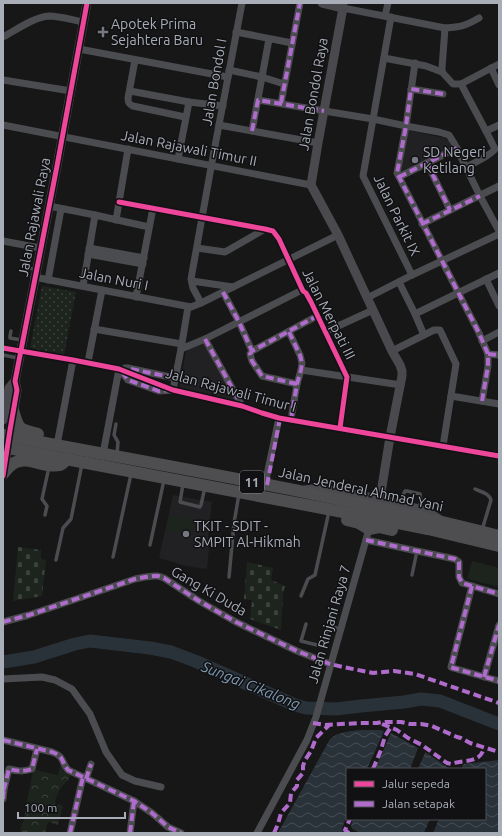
<svg xmlns="http://www.w3.org/2000/svg" width="502" height="836" font-family="Ubuntu,sans-serif">
  <defs>
    <pattern id="grass-dots" width="8" height="8" patternUnits="userSpaceOnUse"><rect width="8" height="8" fill="#1d241e"/><path d="M2 2h.1M6 6h.1" fill="none" stroke="#3b413d" stroke-width="1.8" stroke-linecap="round"/></pattern>
    <pattern id="forest-crowns" width="20" height="18" patternUnits="userSpaceOnUse"><rect width="20" height="18" fill="#1d241e"/><path d="M2 6a3 3 0 1 1 6 0M12 15a3 3 0 1 1 6 0" fill="none" stroke="#3b413d"/></pattern>
    <pattern id="cemetery-stones" width="16" height="16" patternUnits="userSpaceOnUse"><rect width="16" height="16" fill="#1d241e"/><path d="M2 7V4a2 2 0 0 1 4 0v3zM10 15v-3a2 2 0 0 1 4 0v3z" fill="#3b413d"/></pattern>
    <pattern id="water-waves" width="16" height="10" patternUnits="userSpaceOnUse"><rect width="16" height="10" fill="#2a3239"/><path d="M0 5q4-4 8 0t8 0" fill="none" stroke="#464d54"/></pattern>
  </defs>
  <rect width="100%" height="100%" fill="#171717"/>
  <g fill="#212123">
    <polygon points="406,130 445,138 449,141 452,148 400,175"/>
    <polygon points="205,342 234,396 234,401 179,388 186,352 187,350"/>
    <polygon points="173,495 212,502 208,537 210,538 207,569 186,566 159,558"/>
  </g>
  <polygon fill="url(#grass-dots)" points="42,286 76,292 64,355 30,348"/>
  <path fill="url(#forest-crowns)" d="M61 762C62 768 64 772 70 775 69 781 67 781 63 785 58 792 55 798 55 806H57L59 804 63 806 58 825 48 822 45 833H20L22 823H23L33 771 35 770 58 775Z"/>
  <g fill="url(#cemetery-stones)">
    <polygon points="18,547 41,550 41,559 46,560 42,596 13,601"/>
    <polygon points="247,562 273,568 271,580 285,586 283,593 281,630 250,619 252,600 244,599"/>
  </g>
  <g fill="#1d241e">
    <polygon points="170,515 196,521 192,536 166,530"/>
    <polygon points="472,561 499,568 499,587 467,579"/>
  </g>
  <g fill="url(#water-waves)">
    <path d="M363 730H379L384 731 367 769H347V816L342 828 343 833H278L330 739C340 731 351 731 363 730Z"/>
    <polygon points="391,733 418,748 410,769 375,769"/>
    <polygon points="425,753 425,752 450,769 418,769"/>
    <polygon points="499,760 499,828 498,833 433,833 439,819 485,819 485,769 461,769 464,764"/>
    <path d="M353 819H430L424 833H361C352 829 349 829 353 819Z"/>
  </g>
  <g fill="none" stroke-linecap="round" stroke-linejoin="round">
    <polyline stroke="#2a3239" stroke-width="13" points="3,662 34,657 75,644 90,641 150,648 171,652 195,661 295,705 306,708 336,709 361,706 404,702 421,699 440,701 499,724"/>
    <g stroke="#4b4c50" stroke-width="3.5">
      <polyline points="26,268 36,269"/>
      <polyline points="11,331 10,336 10,338 22,340"/>
      <polyline points="3,355 18,358"/>
      <polyline points="116,424 114,435 118,442 117,454"/>
      <polyline points="183,484 180,502 200,507 201,505 205,487"/>
      <path d="M475 489C481 492 489 493 491 500L482 530"/>
      <polyline points="401,503 401,500 405,491 407,491 420,494 421,501 419,508"/>
      <polyline points="45,515 47,506 42,499 49,467"/>
      <polyline points="150,545 164,480"/>
      <polyline points="113,557 131,474"/>
      <polyline points="56,560 63,528 71,519 82,464"/>
      <polyline points="412,575 417,551"/>
      <polyline points="229,577 234,523 239,494"/>
      <polyline points="301,596 308,579 315,575 328,516"/>
      <polyline points="306,624 301,641 321,646 323,645 324,643 331,616"/>
      <polyline points="329,626 340,629"/>
    </g>
    <g stroke="#4b4c50" stroke-width="7">
      <path d="M344 3 343 8 445 28C461 27 465 26 479 18"/>
      <polyline points="385,16 388,3"/>
      <polyline points="391,17 363,176 412,275"/>
      <path d="M445 28 442 68V72L453 84H461L486 131 495 149C490 156 474 163 466 167"/>
      <polyline points="236,32 292,43"/>
      <path d="M3 37C16 30 34 17 49 16 60 16 72 20 83 22"/>
      <polyline points="79,49 228,77"/>
      <polyline points="384,58 426,66 442,72"/>
      <path d="M135 60 128 98C128 103 129 104 133 106L185 117"/>
      <polyline points="415,63 406,126 397,173 479,333 488,354 488,366 482,401"/>
      <polyline points="491,68 499,85"/>
      <polyline points="229,70 262,77 284,84"/>
      <polyline points="3,80 71,91"/>
      <polyline points="461,84 499,64"/>
      <polyline points="411,89 443,94"/>
      <polyline points="130,91 189,102 223,106"/>
      <polyline points="258,100 373,119 406,126 439,132 449,135 454,143 480,196 499,231"/>
      <polyline points="281,103 300,3"/>
      <polyline points="3,125 311,185"/>
      <polyline points="219,125 318,143"/>
      <polyline points="252,131 269,39"/>
      <polyline points="486,131 499,125"/>
      <polyline points="178,159 189,102"/>
      <polyline points="427,163 450,210"/>
      <polyline points="399,177 457,148"/>
      <polyline points="119,202 265,229 273,231 279,239 303,291 306,293 311,302 347,377 340,428"/>
      <polyline points="49,206 95,215 149,227"/>
      <polyline points="116,220 128,149"/>
      <polyline points="422,224 499,186"/>
      <polyline points="3,241 40,248"/>
      <polyline points="89,248 144,258"/>
      <polyline points="197,248 225,252 265,229"/>
      <polyline points="88,254 143,264"/>
      <polyline points="34,277 191,307 201,303 338,235"/>
      <polyline points="486,279 499,306"/>
      <polyline points="48,280 61,209"/>
      <polyline points="192,281 233,287"/>
      <polyline points="399,282 415,314 424,335"/>
      <polyline points="83,286 95,215"/>
      <polyline points="223,292 239,322 252,351"/>
      <polyline points="136,297 153,208"/>
      <polyline points="367,298 412,275 499,234"/>
      <polyline points="201,303 193,288 191,279 212,162 242,3"/>
      <polyline points="415,314 499,273"/>
      <polyline points="94,329 182,344"/>
      <polyline points="289,332 300,355 302,363 301,370 297,384 291,419"/>
      <polyline points="325,332 373,310"/>
      <polyline points="205,339 242,406"/>
      <polyline points="482,341 499,332"/>
      <polyline points="3,348 73,360 119,369 173,390 242,406 262,413 279,418 499,456"/>
      <polyline points="181,349 205,339 300,291 303,291"/>
      <polyline points="392,351 434,330 440,330 456,364 443,446"/>
      <polyline points="488,354 499,355"/>
      <polyline points="88,362 102,290"/>
      <polyline points="125,368 128,368 175,378"/>
      <polyline points="119,369 128,380 159,391 173,390 181,349 188,307"/>
      <polyline points="301,370 401,385"/>
      <polyline points="297,384 262,376 252,361 250,354 252,351 317,316"/>
      <polyline points="451,396 499,404"/>
      <polyline points="57,445 73,360"/>
      <polyline points="103,454 119,369"/>
      <polyline points="265,484 279,418"/>
      <polyline points="366,540 417,551 455,559 459,562 459,577 462,583 499,594"/>
      <polyline points="472,586 451,667 453,668 499,681"/>
      <polyline points="3,622 29,615 135,579 145,577 154,576 158,576 164,578 199,601 236,622 297,651 330,664"/>
      <polyline points="484,677 499,625"/>
      <polyline points="3,679 42,677 55,680 72,689 90,714 106,752 122,775 135,781 161,787"/>
      <path d="M3 740 52 752C65 757 60 760 68 770L134 801 152 813 168 827 181 833"/>
      <polyline points="86,779 91,764"/>
      <path d="M3 789H4L9 769C17 771 23 772 32 769L37 749"/>
      <polyline points="3,799 4,789"/>
      <polyline points="70,833 83,777"/>
      <polyline points="130,833 134,801"/>
      <polyline points="257,833 307,740 316,717 369,529"/>
    </g>
    <g stroke="#4a4a4e" stroke-width="9">
      <polyline points="322,3 343,8 318,143 311,185 338,235 392,351 400,365 402,371 402,376 390,437 380,499"/>
      <polyline points="3,420 9,388 15,381"/>
      <polyline points="3,475 17,390 15,381 57,166 87,3"/>
      <polyline points="305,490 319,488 389,501 419,509 431,514 439,519"/>
    </g>
    <g stroke="#4e4e51" stroke-width="12">
      <path d="M13 410C19 430 18 429 38 434"/>
      <path d="M3 435C169 467 335 494 499 536"/>
      <polyline points="3,447 348,513 428,529 499,546"/>
      <path d="M3 474C6 470 9 466 14 463 28 455 45 469 60 465 63 464 65 461 67 459"/>
      <polyline points="347,520 359,523 369,529 379,527 392,530"/>
    </g>
    <g stroke="#b06ccc" stroke-width="4" stroke-dasharray="8 4" stroke-linecap="butt">
      <polyline points="443,94 411,89 406,126 397,173 479,333 488,354 488,366 482,401"/>
      <polyline points="281,103 300,3"/>
      <polyline points="252,131 258,100 324,111"/>
      <polyline points="427,163 450,210"/>
      <polyline points="399,177 457,148"/>
      <polyline points="422,224 480,196"/>
      <polyline points="223,292 239,322 252,351"/>
      <polyline points="289,332 300,355 302,363 301,370 297,384 291,419"/>
      <polyline points="205,339 242,406"/>
      <polyline points="488,354 499,355"/>
      <polyline points="131,369 175,378"/>
      <polyline points="122,372 128,380 159,391 170,390"/>
      <polyline points="297,384 262,376 252,361 250,354 252,351 317,316"/>
      <polyline points="267,485 280,418"/>
      <polyline points="366,540 417,551 455,559 459,562 459,577 462,583 499,594"/>
      <polyline points="472,586 451,667 453,668 499,681"/>
      <polyline points="3,622 29,615 135,579 145,577 154,576 158,576 164,578 199,601 236,622 297,651 330,664 343,667 373,673 394,671 415,674 499,703"/>
      <polyline points="484,677 499,625"/>
      <polyline points="313,723 325,725 360,723 377,723 382,722 401,722 410,724 421,724 432,726 457,737 461,738 470,743 499,752"/>
      <path d="M382 724 397 730 408 738 422 745 447 763 451 764C464 759 480 764 484 748"/>
      <path d="M3 740 52 752C65 757 60 760 68 770L134 801 152 813 168 827 181 833"/>
      <polyline points="373,769 381,750 385,736 391,727"/>
      <polyline points="86,779 91,764"/>
      <path d="M3 789H4L9 769C17 771 23 772 32 769L37 749"/>
      <polyline points="3,799 4,789"/>
      <polyline points="70,833 83,777"/>
      <polyline points="130,833 134,801"/>
      <polyline points="274,833 278,824 281,813 290,803 291,793 297,786 297,780 303,773 303,766 305,760 311,751 316,738 329,725"/>
      <polyline points="349,833 345,830 350,819"/>
    </g>
    <defs>
      <g id="cycleway">
        <polyline points="119,202 265,229 273,231 279,239 303,291 306,293 311,302 347,377 340,428"/>
        <polyline points="3,348 73,360 119,369 173,390 242,406 262,413 279,418 499,456"/>
        <polyline points="3,476 10,430 17,390 15,381 57,166 87,3"/>
      </g>
    </defs>
    <use href="#cycleway" stroke="#111113" stroke-width="8"/>
    <use href="#cycleway" stroke="#ed469a" stroke-width="5"/>
  </g>
  <g fill="#757880" stroke="#111113" stroke-width="1.5">
    <path d="M101 26h4v4h4v4h-4v4h-4v-4h-4v-4h4z"/>
    <circle cx="415" cy="160" r="4"/>
    <circle cx="186" cy="534" r="4"/>
  </g>
  <g text-anchor="middle" dominant-baseline="central" stroke-width="3" stroke-linejoin="round" paint-order="stroke">
    <rect fill="#111113" stroke="#7b7e86" stroke-width="1" x="240" y="471" width="24" height="22" rx="3"/>
    <g font-size="13" font-weight="bold" fill="#a8adb8">
      <text x="252" y="482">11</text>
    </g>
    <g font-size="14" fill="#a8adb8" stroke="#111113" text-anchor="start">
      <text x="111" y="24">Apotek Prima<tspan x="111" dy="16">Sejahtera Baru</tspan></text>
      <text x="423" y="152">SD Negeri<tspan x="423" dy="16">Ketilang</tspan></text>
      <text x="194" y="526">TKIT - SDIT -<tspan x="194" dy="16">SMPIT Al-Hikmah</tspan></text>
    </g>
    <g font-size="14" fill="#a8adb8" stroke="#111113">
      <text transform="translate(214 82) rotate(-80)">Jalan Bondol I</text>
      <text transform="translate(313 94) rotate(-80)">Jalan Bondol Raya</text>
      <text transform="translate(189 148) rotate(11)">Jalan Rajawali Timur II</text>
      <text transform="translate(397 215) rotate(64)">Jalan Parkit IX</text>
      <text transform="translate(34 217) rotate(-79)">Jalan Rajawali Raya</text>
      <text transform="translate(114 279) rotate(11)">Jalan Nuri I</text>
      <text transform="translate(329 314) rotate(63)">Jalan Merpati III</text>
      <text transform="translate(231 390) rotate(15)">Jalan Rajawali Timur I</text>
      <text transform="translate(361 489) rotate(12)">Jalan Jenderal Ahmad Yani</text>
      <text transform="translate(209 591) rotate(30)">Gang Ki Duda</text>
      <text transform="translate(329 624) rotate(-74)">Jalan Rinjani Raya 7</text>
    </g>
    <g font-size="15" font-style="italic" fill="#7f9bb3" stroke="#111113">
      <text transform="translate(251 685) rotate(22)">Sungai Cikalong</text>
    </g>
  </g>
  <rect width="502" height="836" fill="none" stroke="#a8adb8" stroke-width="8"/>
  <rect x="346" y="768" width="140" height="52" fill="#111113" stroke="#4d4f55"/>
  <rect x="354" y="781" width="20" height="6" fill="#ed469a" stroke="#4d4f55"/>
  <text x="382" y="788" font-size="12" fill="#a8adb8">Jalur sepeda</text>
  <rect x="354" y="801" width="20" height="6" fill="#b06ccc" stroke="#4d4f55"/>
  <text x="382" y="808" font-size="12" fill="#a8adb8">Jalan setapak</text>
  <path d="M18 812v6h107v-6" fill="none" stroke="#a8adb8" stroke-width="2"/>
  <text x="24" y="812" font-size="12" fill="#a8adb8" stroke="#111113" stroke-width="3" paint-order="stroke">100 m</text>
</svg>
